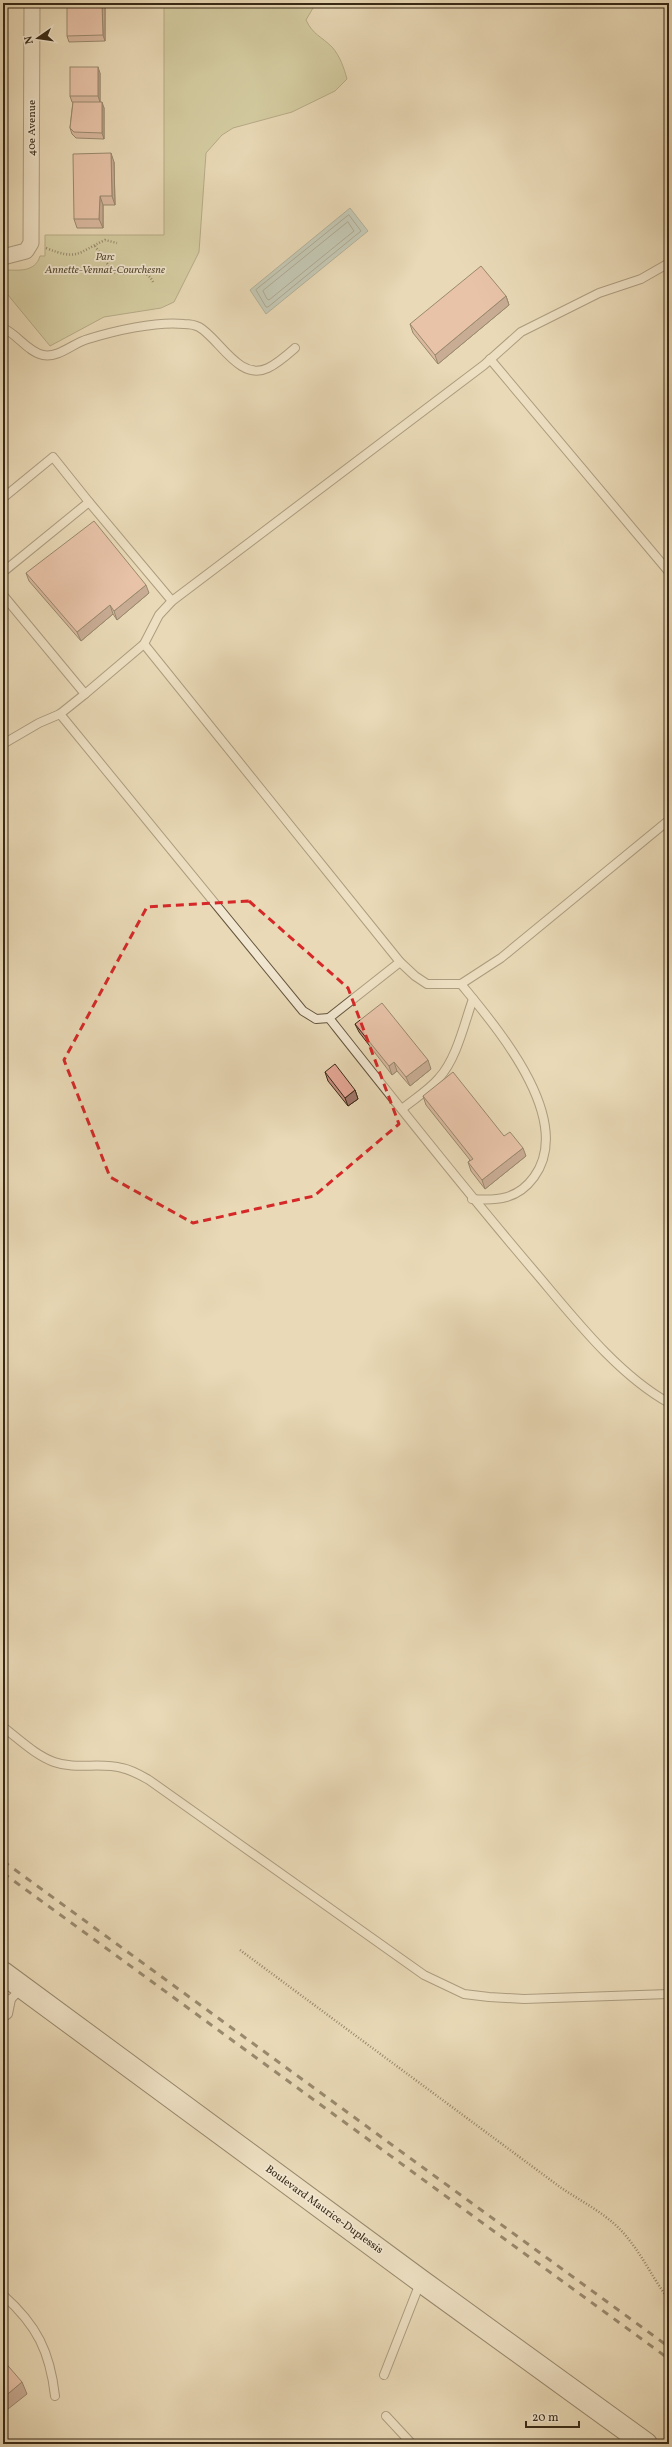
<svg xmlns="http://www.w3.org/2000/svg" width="672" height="2447" font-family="Vollkorn,serif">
  <rect width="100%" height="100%" fill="#e9d9b6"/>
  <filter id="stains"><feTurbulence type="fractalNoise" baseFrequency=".005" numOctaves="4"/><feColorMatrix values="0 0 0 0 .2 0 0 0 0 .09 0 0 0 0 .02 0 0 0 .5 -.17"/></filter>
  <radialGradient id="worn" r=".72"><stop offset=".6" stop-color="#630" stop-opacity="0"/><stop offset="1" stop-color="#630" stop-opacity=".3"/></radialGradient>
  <path fill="#bcbe89" stroke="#7a7450" d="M164 3H322L313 8 306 20C313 35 321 36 332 47 340 56 344 68 347 79L335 91 292 112 233 128 222 135 206 153 199 252 174 302 161 308 104 317 50 346 8 295 3 296V270C18 270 35 273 40 256H45V235H164Z"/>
  <polygon fill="#9bb8b8" stroke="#737f77" points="350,208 368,231 266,314 250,290"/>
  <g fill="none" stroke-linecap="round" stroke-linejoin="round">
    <g stroke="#6a7067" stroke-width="1">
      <polygon points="349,215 361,231 268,307 266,307 256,290"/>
      <polygon points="348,222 354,231 269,300 267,299 263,291"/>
    </g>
    <defs>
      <g id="lane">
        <path d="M3 328C17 334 28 352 43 355 59 358 73 343 88 339 114 331 156 321 184 324 188 324 195 325 199 327 219 338 239 382 268 368 278 363 287 355 295 348"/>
        <polyline points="490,359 669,572"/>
        <polyline points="3,498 53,457 89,502"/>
        <polyline points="3,572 89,502 172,601"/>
        <polyline points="3,595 85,694 144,644 159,615 172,601 484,365 521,332 599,293 641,279 669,263"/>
        <path d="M144 644 400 962 329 1018C397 1104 464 1189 535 1272 574 1318 617 1374 669 1403"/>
        <polyline points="60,714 303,1011 316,1019 329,1018"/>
        <polyline points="3,744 39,723 60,714 85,694"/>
        <polyline points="400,962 415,976 427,984 461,984 501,958 669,820"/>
        <path d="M461 984C496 1027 576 1119 534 1177 518 1199 498 1201 472 1199"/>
        <path d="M402 1109C414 1099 429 1090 439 1078 457 1058 464 1024 473 999"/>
        <path d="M3 1727C19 1739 35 1755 54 1762 76 1770 100 1762 122 1768 132 1770 140 1775 149 1780L424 1975 464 1994 489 1997 524 1999 669 1994"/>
        <polyline points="3,2000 11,1999 22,1988"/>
        <polyline points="3,2018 8,2014 11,1999"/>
        <path d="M3 2295C37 2325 50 2352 55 2396"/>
        <polyline points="384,2375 420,2283"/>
        <polyline points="386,2416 412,2444"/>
      </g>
      <polyline id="street" points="3,257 26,251 31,243 32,3"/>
      <polyline id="secondary" points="3,1973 421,2281 646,2444"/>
    </defs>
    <use href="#lane" stroke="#64553e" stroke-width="10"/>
    <use href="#street" stroke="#64553e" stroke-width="17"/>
    <use href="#secondary" stroke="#382916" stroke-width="24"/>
    <g stroke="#382916" stroke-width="2.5" stroke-dasharray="1 2" stroke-linecap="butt">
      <path d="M95 246 113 272C128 277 144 264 153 282"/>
      <path d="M46 248C78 261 77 253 105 240L117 243"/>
      <path d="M240 1950 560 2187C582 2202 609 2215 626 2236 643 2256 653 2279 669 2300"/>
    </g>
    <use href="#lane" stroke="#f1e6d0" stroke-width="8"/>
    <use href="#street" stroke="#f1e6d0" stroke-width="15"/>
    <use href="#secondary" stroke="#f1e6d0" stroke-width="22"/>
    <g stroke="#382916" stroke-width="3" stroke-dasharray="7 7" stroke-linecap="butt">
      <polyline points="3,1861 669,2347"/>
      <polyline points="3,1873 669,2359"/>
    </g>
  </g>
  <g fill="#c69082" stroke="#382916">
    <polygon points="105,8 105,41 69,42 67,36"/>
    <polygon points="100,73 100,102 104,108 104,139 76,138 72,134 70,128 73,102 72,102 70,96"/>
    <polygon points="114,162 115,205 103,205 103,228 77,228 74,219"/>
    <polygon points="506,296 509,305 438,364 413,333 410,324"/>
    <polygon points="26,573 149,593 117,620 113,614 81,641 29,581"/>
    <polygon points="355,1024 431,1069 410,1086 397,1071 392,1075 359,1032"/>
    <polygon points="325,1072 355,1090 358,1099 348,1106 328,1081"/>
    <polygon points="423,1096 504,1136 526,1156 485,1189 471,1171 468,1162 470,1160 426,1105"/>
  </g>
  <g fill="#a1766a" stroke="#382916">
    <polygon points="102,3 105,8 105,41 103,35"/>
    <polygon points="98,67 100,73 100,102 98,96"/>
    <polygon points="102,102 104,108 104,139 102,133"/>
    <polygon points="111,153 114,162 115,205 112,196"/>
    <polygon points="100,196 103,205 103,228 99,219"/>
    <polygon points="506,296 509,305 438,364 435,355"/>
    <polygon points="146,585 149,593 117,620 114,611"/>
    <polygon points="110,605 113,614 81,641 77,632"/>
    <polygon points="428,1060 431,1069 410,1086 406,1077"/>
    <polygon points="394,1062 397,1071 392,1075 389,1066"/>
    <polygon points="355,1090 358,1099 348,1106 345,1098"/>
    <polygon points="523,1148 526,1156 485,1189 482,1180"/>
    <polygon points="22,2382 27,2394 3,2413 3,2398"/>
  </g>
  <g fill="#e6a897" stroke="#382916">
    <polygon points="67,3 102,3 103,35 67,36"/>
    <rect x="70" y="67" width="28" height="29"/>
    <polygon points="73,102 102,102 102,133 74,132 70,128"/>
    <polygon points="111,153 112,196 100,196 99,219 74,219 73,154"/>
    <polygon points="481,266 506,296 435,355 410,324"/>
    <polygon points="94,521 146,585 114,611 110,605 77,632 26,573"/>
    <polygon points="382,1003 428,1060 406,1077 394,1062 389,1066 355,1024"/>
    <polygon points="335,1064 355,1090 345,1098 325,1072"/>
    <polygon points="453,1072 504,1136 510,1132 523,1148 482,1180 468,1162 473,1159 423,1096"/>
    <polygon points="3,2360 22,2382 3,2398"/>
  </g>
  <path d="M0 0H672V2447H0ZM249 901 348 988 399 1124 314 1196 193 1223 110 1177 64 1060 147 907Z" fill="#e9d9b6" fill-opacity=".55" fill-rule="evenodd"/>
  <path fill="none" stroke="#d62828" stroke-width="3" stroke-dasharray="8 5" stroke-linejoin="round" d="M249 901 348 988 399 1124 314 1196 193 1223 110 1177 64 1060 147 907Z"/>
  <g text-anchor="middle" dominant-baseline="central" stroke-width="3.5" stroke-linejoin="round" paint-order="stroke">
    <g font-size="11" fill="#382916" stroke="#f1e6d0">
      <text transform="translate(32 128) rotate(-90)">40e Avenue</text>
      <text transform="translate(324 2210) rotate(36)">Boulevard Maurice-Duplessis</text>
    </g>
    <g font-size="11" font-style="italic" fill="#594e33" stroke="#f1e6d0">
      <text x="105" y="257">Parc<tspan x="105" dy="13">Annette-Vennat-Courchesne</tspan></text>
    </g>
  </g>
  <rect width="672" height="2447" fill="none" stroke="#e9d9b6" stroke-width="16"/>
  <rect x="4" y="4" width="664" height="2439" fill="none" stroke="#382916" stroke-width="2"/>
  <rect x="8" y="8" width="656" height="2431" fill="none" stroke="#382916"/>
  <g transform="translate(38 38) rotate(257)" stroke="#f1e6d0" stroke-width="3" paint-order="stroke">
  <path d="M0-3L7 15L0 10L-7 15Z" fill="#382916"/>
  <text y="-6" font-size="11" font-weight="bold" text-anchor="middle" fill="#382916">N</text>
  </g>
  <path d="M526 2421v6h53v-6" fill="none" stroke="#382916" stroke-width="2"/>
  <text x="532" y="2421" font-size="12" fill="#382916" stroke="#f1e6d0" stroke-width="3" paint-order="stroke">20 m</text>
  <rect width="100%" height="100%" filter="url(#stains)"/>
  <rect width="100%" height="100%" fill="url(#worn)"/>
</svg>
